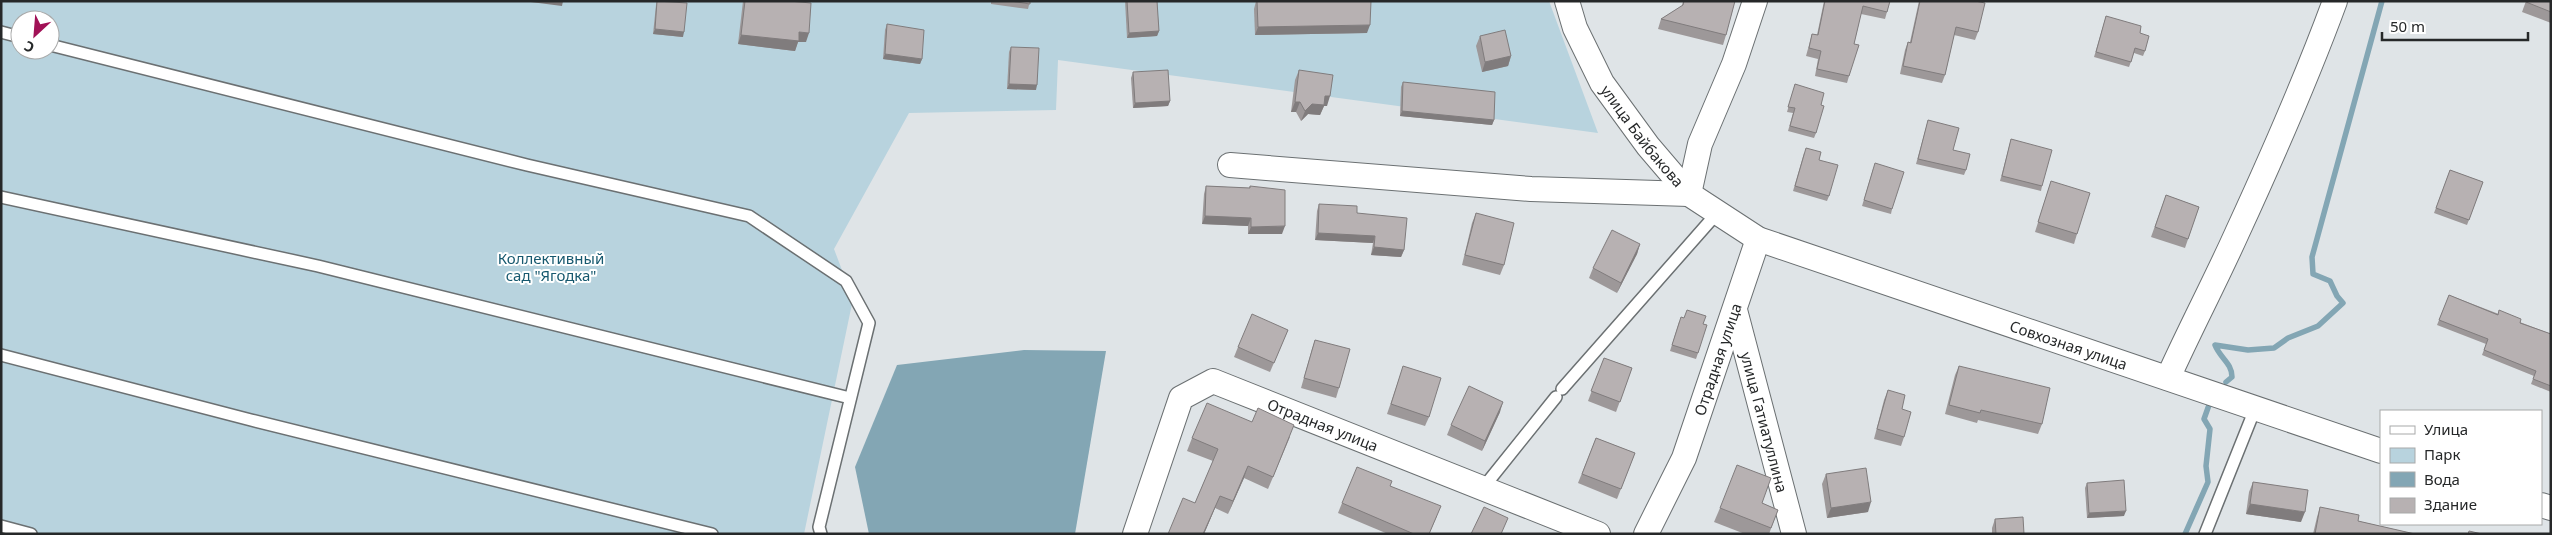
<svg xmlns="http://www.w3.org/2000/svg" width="2552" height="535" font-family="'Noto Sans',sans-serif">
  <rect width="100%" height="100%" fill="#dfe4e7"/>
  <path fill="#b8d3de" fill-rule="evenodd" d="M1 1H1549L1598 133 1058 60 1056 110 909 113 834 249 853 299 804 534H1ZM20 20H50V50H20Z"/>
  <polygon fill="#83a6b4" points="1024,350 1106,351 1075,534 869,534 855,467 897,365"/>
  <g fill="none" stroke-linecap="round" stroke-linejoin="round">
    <g stroke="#83a6b4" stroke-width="5.5">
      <path d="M2226 382 2232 377C2232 363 2220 358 2215 345L2248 350 2274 348 2288 338 2318 326 2343 303 2337 296 2330 281 2313 274 2312 257 2382 1"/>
      <polyline points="2185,534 2208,482 2206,466 2210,429 2204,419 2209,405"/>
    </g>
    <defs>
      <g id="service">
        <polyline points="1,32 20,37"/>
        <polyline points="50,45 527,165 749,216 846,281 869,323 819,527 821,534"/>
        <polyline points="1,197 318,266 850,398"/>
        <polyline points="1,355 251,420 712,534"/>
        <polyline points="1562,389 1718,212"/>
        <polyline points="1483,488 1556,397"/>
        <polyline points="1,526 31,534"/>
        <polyline points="2205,534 2255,409"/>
      </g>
      <g id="minor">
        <path id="s1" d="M1567 1 1575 28 1602 83 1648 146 1689 194 1758 239 2381 451"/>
        <polyline points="1230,165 1531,189 1689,194 1700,144 1734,64 1755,1"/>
        <path id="s2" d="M1735 310 1794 534"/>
        <path d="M2168 378C2190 329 2215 282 2237 233 2272 157 2306 80 2335 1"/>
        <polyline points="2541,505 2551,508"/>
        <path id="s3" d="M1135 534 1181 398 1213 381 1598 534"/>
        <path id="s4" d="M1646 534 1684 458 1758 239"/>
      </g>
    </defs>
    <use href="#service" stroke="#6b7072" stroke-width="14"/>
    <use href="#minor" stroke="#6b7072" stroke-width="26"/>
    <use href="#service" stroke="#fff" stroke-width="11"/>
    <use href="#minor" stroke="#fff" stroke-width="24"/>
  </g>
  <g fill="#9d9899">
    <polygon points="657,1 683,37 653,34 656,5"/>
    <polygon points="743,1 789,1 806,42 798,42 795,51 738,44"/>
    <polygon points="991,1 1030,1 1028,9 991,4"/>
    <polygon points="1125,1 1157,1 1159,31 1157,36 1127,38"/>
    <polygon points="1256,1 1367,33 1255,35 1254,9"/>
    <polygon points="1683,1 1735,1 1726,35 1723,45 1658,29 1661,19 1682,6"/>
    <polygon points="1824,1 1890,1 1885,19 1861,14 1854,44 1849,76 1847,83 1815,76 1818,59 1806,56 1812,34 1817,35"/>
    <polygon points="1919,1 1975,1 1978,32 1975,40 1954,35 1945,75 1942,83 1900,74 1905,50 1908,42 1910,42"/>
    <polygon points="2526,1 2551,1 2551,23 2522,12"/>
    <polygon points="2106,16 2140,33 2145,51 2143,56 2134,53 2129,67 2094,57"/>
    <polygon points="887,24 922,59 920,64 883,59 885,30"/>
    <polygon points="1480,36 1511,56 1508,66 1482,72 1476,46"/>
    <polygon points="1011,47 1036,90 1007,89 1009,52"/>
    <polygon points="1299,70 1327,106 1324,106 1320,115 1308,114 1301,121 1296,112 1291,112 1295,80"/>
    <polygon points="1133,72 1170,101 1168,106 1133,108 1131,78"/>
    <polygon points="1403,82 1494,120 1492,125 1400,116 1401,87"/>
    <polygon points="1795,84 1821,105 1816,133 1814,138 1788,131 1793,113 1787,112"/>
    <polygon points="1928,120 1953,150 1966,170 1964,175 1916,164"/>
    <polygon points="2011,139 2042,186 2041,191 2000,181"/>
    <polygon points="1804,153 1829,196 1827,201 1793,191"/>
    <polygon points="1873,169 1892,209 1891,214 1862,206"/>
    <polygon points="2450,170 2483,182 2467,225 2434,213"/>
    <polygon points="2051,181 2077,234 2074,244 2035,232"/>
    <polygon points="1206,186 1249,188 1250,186 1282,234 1248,234 1248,226 1202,224 1204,194"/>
    <polygon points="2166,195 2199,207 2185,248 2151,237"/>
    <polygon points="1319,204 1357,213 1404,250 1401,257 1371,255 1373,243 1315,240 1317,211"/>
    <polygon points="1476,213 1504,265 1500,275 1462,265 1472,223"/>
    <polygon points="1640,244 1637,254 1617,293 1589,278 1593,268"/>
    <polygon points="2449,295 2551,334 2551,392 2531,384 2534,376 2482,355 2486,344 2437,325"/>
    <polygon points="1679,322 1703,324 1698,353 1696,359 1670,351"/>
    <polygon points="1288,330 1270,372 1234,357 1238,347"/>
    <polygon points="1315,340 1339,388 1336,398 1301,388 1312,349"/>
    <polygon points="1604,358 1632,368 1616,412 1588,401"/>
    <polygon points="1959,366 2042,424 2038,434 1978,420 1977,423 1945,414 1955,375"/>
    <polygon points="1400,376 1429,417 1425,426 1387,414"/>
    <polygon points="1888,390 1902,409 1904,437 1901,446 1874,439 1884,400"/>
    <polygon points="1500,412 1482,451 1447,435 1451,425"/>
    <polygon points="1252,422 1290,437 1268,489 1244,478 1228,514 1215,508 1204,534 1195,503 1213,461 1187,451 1192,438"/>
    <polygon points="1596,438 1635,453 1617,499 1578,483"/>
    <polygon points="1826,474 1868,512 1827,518 1822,484"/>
    <polygon points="2253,482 2301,522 2246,514 2249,492"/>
    <polygon points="2087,483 2124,516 2087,518 2085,488"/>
    <polygon points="1342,503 1437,516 1429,534 1388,534 1338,513"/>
    <polygon points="1762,503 1778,510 1769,534 1745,534 1714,522 1720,508"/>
    <polygon points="2320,507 2358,521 2415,534 2313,534 2317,517"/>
    <polygon points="1995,519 2024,534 1992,534 1992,528"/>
  </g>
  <g fill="#807c7d">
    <polygon points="523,1 563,1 562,6"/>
    <polygon points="1370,25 1367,33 1255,35 1258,27"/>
    <polygon points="655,29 684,32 683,37 653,34"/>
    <polygon points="1159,31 1157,36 1127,38 1129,33"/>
    <polygon points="799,32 809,33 806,42 798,42 795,51 738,44 741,35"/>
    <polygon points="885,54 922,59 920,64 883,59"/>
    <polygon points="1511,56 1508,66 1482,72 1485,62"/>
    <polygon points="1009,84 1037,85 1036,90 1007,89"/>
    <polygon points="1325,96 1330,96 1327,106 1324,106 1320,115 1308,114 1301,121 1305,111 1312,104"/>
    <polygon points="1170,101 1168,106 1133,108 1135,103"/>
    <polygon points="1295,102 1300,102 1296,112 1291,112"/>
    <polygon points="1402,111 1494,120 1492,125 1400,116"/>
    <polygon points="1205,216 1251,218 1248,226 1202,224"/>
    <polygon points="1285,226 1282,234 1248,234 1251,227"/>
    <polygon points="1318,233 1375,236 1373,243 1315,240"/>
    <polygon points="1640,244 1637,254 1617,293 1621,283"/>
    <polygon points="1374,247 1404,250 1401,257 1371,255"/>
    <polygon points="1503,402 1500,412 1482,451 1485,441"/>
    <polygon points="1248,466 1244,478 1228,514 1233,501"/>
    <polygon points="1220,496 1215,508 1204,534 1203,534"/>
    <polygon points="1871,502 1868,512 1827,518 1831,508"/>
    <polygon points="2250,504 2305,512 2301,522 2246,514"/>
    <polygon points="2126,511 2124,516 2087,518 2089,513"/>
  </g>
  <g fill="#b7b1b2" stroke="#807c7d">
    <polygon points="657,1 687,3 684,32 655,29"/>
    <polygon points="745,1 789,1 811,3 809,33 799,32 799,41 741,35"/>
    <polygon points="1010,1 1030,1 1030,4"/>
    <polygon points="1127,1 1157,1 1159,31 1129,33"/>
    <polygon points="1257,1 1371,1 1370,25 1258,27"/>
    <polygon points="1684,1 1735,1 1726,35 1661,19 1683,5"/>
    <polygon points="1825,1 1890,1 1887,12 1863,6 1854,44 1859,45 1849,76 1817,69 1821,51 1809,48 1812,34 1818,35"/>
    <polygon points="1920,1 1975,1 1985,3 1978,32 1956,27 1945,75 1903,66 1908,42 1911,43"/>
    <polygon points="2526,1 2551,1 2551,12 2526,2"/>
    <polygon points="2106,16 2141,26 2140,33 2149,36 2145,51 2135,48 2131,62 2096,52"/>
    <polygon points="887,24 924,30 922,59 885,54"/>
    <polygon points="1505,30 1511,56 1485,62 1480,36"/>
    <polygon points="1011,47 1039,48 1037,85 1009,84"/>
    <polygon points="1168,70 1170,101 1135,103 1133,72"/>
    <polygon points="1299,70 1333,75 1330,96 1325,96 1324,105 1312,104 1305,111 1300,102 1295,102"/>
    <polygon points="1403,82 1495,92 1494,120 1402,111"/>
    <polygon points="1795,84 1824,93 1821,105 1824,106 1816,133 1790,126 1795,108 1788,107"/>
    <polygon points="1928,120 1959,128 1953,150 1970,154 1966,170 1918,159"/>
    <polygon points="2011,139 2052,150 2042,186 2002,176"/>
    <polygon points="1806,148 1821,152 1819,160 1838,165 1829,196 1795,186"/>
    <polygon points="1875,163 1904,172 1892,209 1864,200"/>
    <polygon points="2450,170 2483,182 2469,220 2436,208"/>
    <polygon points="2051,181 2090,193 2077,234 2038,222"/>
    <polygon points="1206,186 1250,188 1250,186 1285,190 1285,226 1251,227 1251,218 1205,216"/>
    <polygon points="2166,195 2199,207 2188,239 2155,227"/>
    <polygon points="1319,204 1357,206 1357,213 1407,218 1404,250 1374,247 1375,236 1318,233"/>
    <polygon points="1476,213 1514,223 1504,265 1465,255"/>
    <polygon points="1612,230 1640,244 1621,283 1593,268"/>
    <polygon points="2449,295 2498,315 2499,310 2521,319 2520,323 2551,334 2551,386 2533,379 2536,371 2484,350 2488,339 2439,320"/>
    <polygon points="1687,310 1706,316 1703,324 1707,325 1698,353 1672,345 1681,317 1684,318"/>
    <polygon points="1252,314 1288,330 1274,363 1238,347"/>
    <polygon points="1315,340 1350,349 1339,388 1304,378"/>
    <polygon points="1604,358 1632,368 1620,402 1591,391"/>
    <polygon points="1403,366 1441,378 1429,417 1391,404"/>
    <polygon points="1959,366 2050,388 2042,424 1981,410 1980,413 1949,405"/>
    <polygon points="1469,386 1503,402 1485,441 1451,425"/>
    <polygon points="1888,390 1905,395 1902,409 1911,412 1904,437 1877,429"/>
    <polygon points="1207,403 1252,422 1258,408 1294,425 1273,477 1248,466 1233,501 1220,496 1203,534 1168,534 1183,498 1195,503 1218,449 1192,438"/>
    <polygon points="1596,438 1635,453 1621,489 1582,474"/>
    <polygon points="1737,465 1771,478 1762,503 1778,510 1771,528 1720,508"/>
    <polygon points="1357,467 1392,481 1390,486 1441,506 1429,534 1414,534 1342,503"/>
    <polygon points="1866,468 1871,502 1831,508 1826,474"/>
    <polygon points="2124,480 2126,511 2089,513 2087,483"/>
    <polygon points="2253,482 2308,490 2305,512 2250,504"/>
    <polygon points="1484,507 1508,518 1501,534 1471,534"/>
    <polygon points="2320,507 2359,515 2358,521 2415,534 2315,534"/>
    <polygon points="2023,517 2024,534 1996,534 1995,519"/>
    <polygon points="2469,531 2482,534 2468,534"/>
  </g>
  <g text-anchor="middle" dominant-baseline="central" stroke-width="4" stroke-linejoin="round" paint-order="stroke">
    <g font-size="15" fill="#262829" stroke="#fff">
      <text stroke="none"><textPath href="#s1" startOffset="156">улица Байбакова</textPath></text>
      <text stroke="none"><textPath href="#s1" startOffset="641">Совхозная улица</textPath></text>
      <text stroke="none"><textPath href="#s4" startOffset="189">Отрадная улица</textPath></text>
      <text stroke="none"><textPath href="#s2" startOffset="116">улица Гатиатуллина</textPath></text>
      <text stroke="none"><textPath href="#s3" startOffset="298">Отрадная улица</textPath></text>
    </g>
    <g font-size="15" fill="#16586e" stroke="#fff">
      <text x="551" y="258">Коллективный<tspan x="551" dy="17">сад "Ягодка"</tspan></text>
    </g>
  </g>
  <rect width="2552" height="535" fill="none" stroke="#262829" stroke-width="5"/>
  <rect x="2380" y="410" width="162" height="115" fill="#ffffff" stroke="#a8a9a9"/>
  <rect x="2390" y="426" width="25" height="8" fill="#ffffff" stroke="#a8a9a9"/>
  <text x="2424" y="435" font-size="15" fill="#262829">Улица</text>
  <rect x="2390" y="448" width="25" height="15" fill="#b8d3de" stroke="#a8a9a9"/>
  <text x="2424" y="460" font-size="15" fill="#262829">Парк</text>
  <rect x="2390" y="472" width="25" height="15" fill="#83a6b4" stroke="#a8a9a9"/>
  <text x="2424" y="485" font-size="15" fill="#262829">Вода</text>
  <rect x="2390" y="498" width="25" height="15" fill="#b7b1b2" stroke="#a8a9a9"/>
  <text x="2424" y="510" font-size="15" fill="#262829">Здание</text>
  <g transform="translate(35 35) rotate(206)"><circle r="24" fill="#ffffff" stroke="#a8a9a9"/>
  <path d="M0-4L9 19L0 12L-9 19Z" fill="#a11156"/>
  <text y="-8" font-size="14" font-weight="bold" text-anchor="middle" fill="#262829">С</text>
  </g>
  <path d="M2382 32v8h146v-8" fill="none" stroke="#262829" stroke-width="2.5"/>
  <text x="2390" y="32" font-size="15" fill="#262829" stroke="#ffffff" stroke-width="4" paint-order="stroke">50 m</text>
</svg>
